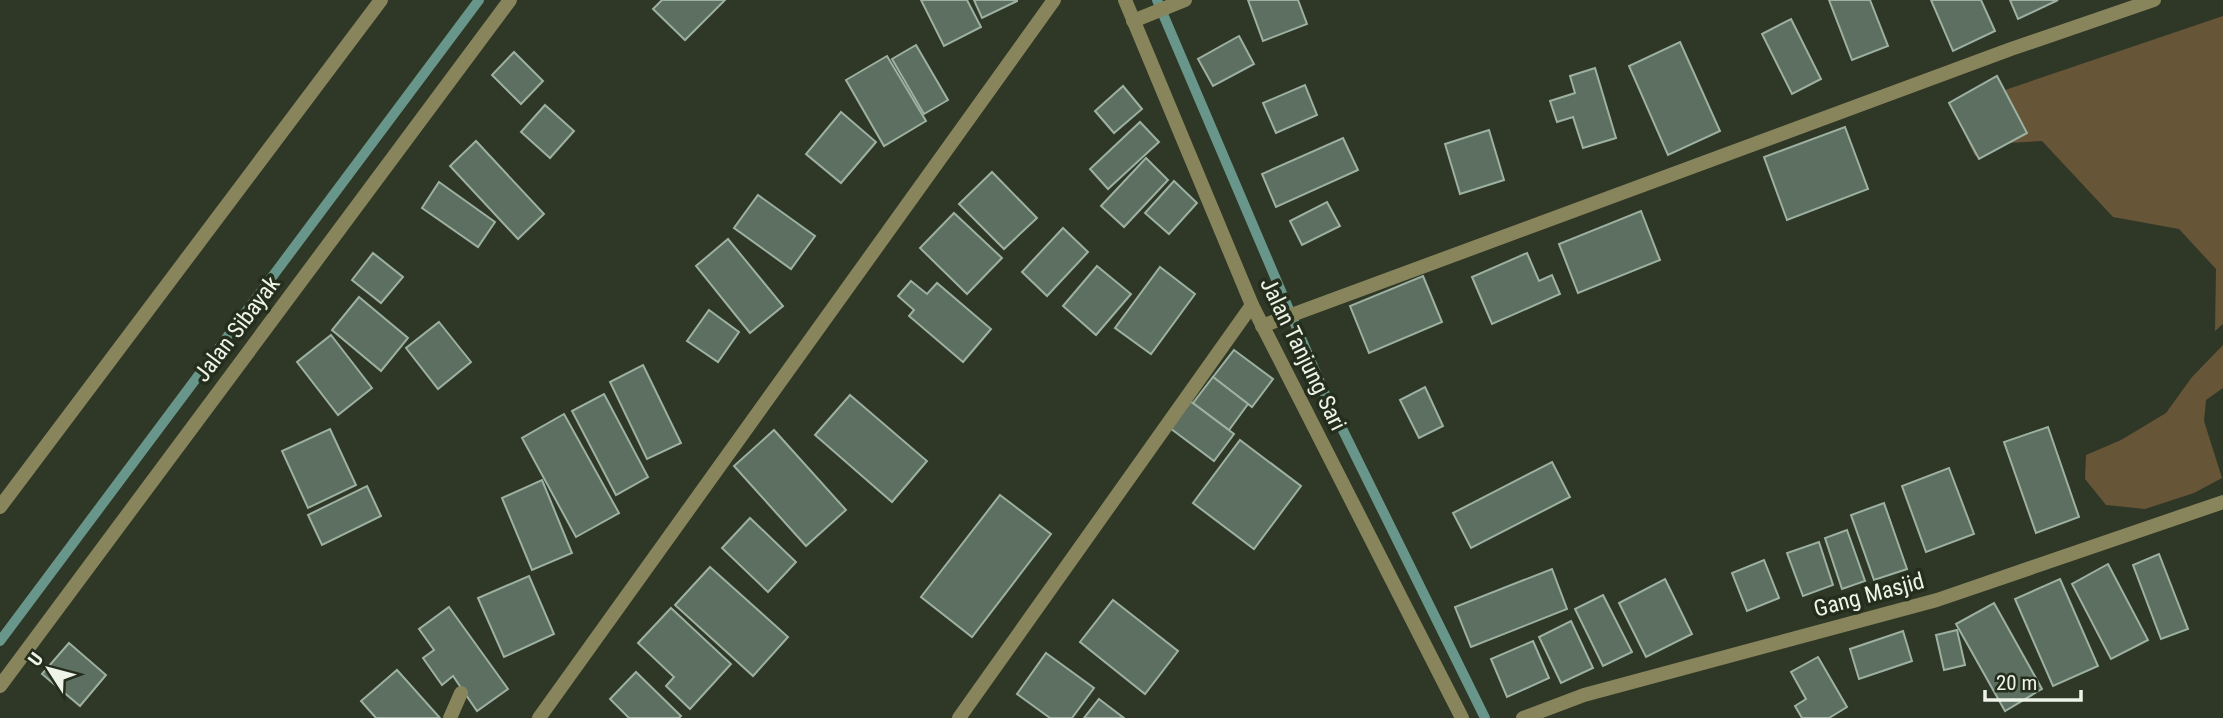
<svg xmlns="http://www.w3.org/2000/svg" width="2223" height="718" font-family="'Roboto Condensed',sans-serif">
  <rect width="100%" height="100%" fill="#2f3726"/>
  <g fill="#675538">
    <polygon points="2223,16 2223,324 2215,331 2216,269 2179,229 2113,217 2042,141 1992,144 1975,156 1952,108"/>
    <polygon points="2223,345 2223,388 2206,400 2204,421 2222,478 2194,493 2145,509 2106,505 2085,479 2086,455 2121,440 2166,413 2192,377"/>
  </g>
  <g fill="none" stroke-linecap="round" stroke-linejoin="round">
    <g stroke="#69968a" stroke-width="10">
      <polyline points="1157,0 1324,392 1485,718"/>
      <polyline points="0,641 479,0"/>
    </g>
  </g>
  <g fill="#5c6f61" stroke="#9db1a2" stroke-width="2">
    <polygon points="662,0 725,0 685,40 653,9"/>
    <polygon points="921,0 967,0 981,27 944,46"/>
    <polygon points="974,0 1017,0 1017,1 982,18"/>
    <polygon points="1248,0 1298,0 1307,24 1263,41"/>
    <polygon points="1829,0 1870,0 1888,46 1852,60"/>
    <polygon points="1931,0 1981,0 1995,31 1953,51"/>
    <polygon points="2010,0 2058,0 2018,19"/>
    <polygon points="1791,19 1821,79 1792,94 1762,34"/>
    <polygon points="1239,36 1254,64 1213,86 1198,59"/>
    <polygon points="1680,42 1720,131 1668,155 1629,66"/>
    <polygon points="916,45 948,100 924,114 892,59"/>
    <polygon points="514,52 543,81 521,104 492,75"/>
    <polygon points="887,56 926,121 884,146 846,80"/>
    <polygon points="1595,68 1616,138 1583,148 1573,117 1557,122 1550,101 1575,93 1570,76"/>
    <polygon points="1997,76 2027,133 1979,159 1949,103"/>
    <polygon points="1305,85 1317,115 1276,133 1263,103"/>
    <polygon points="1123,86 1142,109 1114,133 1095,111"/>
    <polygon points="545,105 574,131 550,158 521,132"/>
    <polygon points="841,112 876,142 841,183 806,154"/>
    <polygon points="1140,122 1159,142 1108,189 1090,169"/>
    <polygon points="1845,127 1868,189 1787,220 1764,157"/>
    <polygon points="1489,130 1504,180 1460,194 1445,144"/>
    <polygon points="1343,138 1358,170 1276,207 1262,174"/>
    <polygon points="476,141 544,214 518,239 450,166"/>
    <polygon points="1146,158 1168,180 1124,227 1101,206"/>
    <polygon points="992,172 1037,218 1004,249 959,204"/>
    <polygon points="1174,181 1197,203 1169,234 1145,213"/>
    <polygon points="439,182 495,222 478,247 422,208"/>
    <polygon points="758,195 815,236 791,269 734,228"/>
    <polygon points="1327,202 1340,226 1302,245 1290,221"/>
    <polygon points="1641,211 1660,260 1578,293 1559,244"/>
    <polygon points="954,213 1002,258 967,294 920,248"/>
    <polygon points="1063,228 1088,252 1047,296 1022,272"/>
    <polygon points="728,239 783,306 750,333 696,266"/>
    <polygon points="373,253 403,277 381,303 352,280"/>
    <polygon points="1527,253 1539,281 1552,275 1560,294 1492,324 1472,277"/>
    <polygon points="1097,266 1131,294 1096,335 1063,306"/>
    <polygon points="1160,267 1195,294 1151,354 1115,328"/>
    <polygon points="1423,276 1442,322 1369,353 1350,306"/>
    <polygon points="911,281 927,294 937,283 991,329 963,362 909,316 914,310 898,296"/>
    <polygon points="359,297 408,338 381,371 332,330"/>
    <polygon points="709,310 739,332 718,362 687,341"/>
    <polygon points="439,322 471,362 438,389 406,348"/>
    <polygon points="331,335 372,388 338,415 297,362"/>
    <polygon points="1234,350 1273,379 1252,407 1213,377"/>
    <polygon points="643,365 681,443 647,459 610,382"/>
    <polygon points="1213,377 1248,404 1229,430 1193,403"/>
    <polygon points="1425,387 1443,426 1419,438 1400,400"/>
    <polygon points="604,394 648,477 616,495 572,411"/>
    <polygon points="850,395 927,461 892,502 815,435"/>
    <polygon points="1190,401 1234,434 1214,461 1170,428"/>
    <polygon points="564,414 619,513 576,537 522,438"/>
    <polygon points="2048,427 2079,517 2036,533 2004,442"/>
    <polygon points="330,429 356,485 308,508 282,451"/>
    <polygon points="774,430 846,510 806,546 734,466"/>
    <polygon points="1240,440 1301,486 1254,549 1193,503"/>
    <polygon points="1552,462 1570,497 1471,548 1453,513"/>
    <polygon points="1949,468 1974,534 1926,552 1902,486"/>
    <polygon points="542,480 572,553 532,570 502,498"/>
    <polygon points="367,486 381,516 322,545 308,515"/>
    <polygon points="1000,495 1051,534 972,637 921,597"/>
    <polygon points="1884,503 1907,569 1874,580 1851,515"/>
    <polygon points="750,518 796,562 768,592 722,548"/>
    <polygon points="1847,530 1865,581 1842,589 1825,538"/>
    <polygon points="1819,542 1833,585 1803,596 1787,553"/>
    <polygon points="2159,554 2188,629 2161,639 2133,565"/>
    <polygon points="1764,560 1779,598 1747,611 1732,573"/>
    <polygon points="2108,564 2148,640 2111,659 2072,584"/>
    <polygon points="710,567 788,637 753,676 675,605"/>
    <polygon points="1552,569 1567,609 1471,647 1455,607"/>
    <polygon points="529,576 554,634 504,657 478,598"/>
    <polygon points="1665,579 1692,634 1646,657 1619,603"/>
    <polygon points="2060,579 2098,666 2053,686 2015,599"/>
    <polygon points="1603,595 1632,652 1603,666 1575,609"/>
    <polygon points="1113,600 1178,651 1145,694 1080,642"/>
    <polygon points="1994,603 2042,689 2005,711 1956,624"/>
    <polygon points="449,607 508,689 477,711 453,676 442,685 423,658 434,650 419,629"/>
    <polygon points="671,608 731,664 690,709 666,686 674,677 638,643"/>
    <polygon points="1571,621 1593,668 1561,683 1539,637"/>
    <polygon points="1957,630 1965,665 1944,670 1936,635"/>
    <polygon points="1903,631 1912,661 1859,679 1850,649"/>
    <polygon points="1533,641 1549,678 1507,697 1491,659"/>
    <polygon points="69,643 106,675 80,706 42,674"/>
    <polygon points="1046,653 1094,688 1072,718 1050,718 1017,694"/>
    <polygon points="1818,657 1847,707 1829,718 1802,718 1795,706 1806,699 1791,672"/>
    <polygon points="397,670 440,718 376,718 361,701"/>
    <polygon points="636,672 681,716 679,718 629,718 610,699"/>
    <polygon points="1099,699 1124,718 1084,718"/>
  </g>
  <g fill="none" stroke-linecap="round" stroke-linejoin="round">
    <g stroke="#88855c" stroke-width="14">
      <polyline points="0,507 381,0"/>
      <polyline points="450,718 461,693"/>
    </g>
    <g stroke="#88855c" stroke-width="14">
      <polyline points="1125,0 1252,305 1462,718"/>
      <polyline points="1133,21 1185,0"/>
      <polyline points="1262,326 2011,49 2154,0"/>
      <polyline points="539,718 1054,0"/>
      <polyline points="959,718 1252,305"/>
      <polyline points="1523,718 1584,695 1937,600 2223,502"/>
    </g>
    <polyline stroke="#88855c" stroke-width="14" points="0,686 510,0"/>
  </g>
  <g text-anchor="middle" dominant-baseline="central" stroke-width="7" stroke-linejoin="round" paint-order="stroke">
    <g font-size="23" fill="#eff4e9" stroke="#252d1d">
      <text transform="translate(237 329) rotate(-53)">Jalan Sibayak</text>
      <text transform="translate(1303 354) rotate(64)">Jalan Tanjung Sari</text>
      <text transform="translate(1869 595) rotate(-15)">Gang Masjid</text>
    </g>
  </g>
  <g transform="translate(49 669) rotate(306)" stroke="#252d1d" stroke-width="5" paint-order="stroke">
  <path d="M0-5L12 26L0 18L-12 26Z" fill="#eff4e9"/>
  <text y="-10" font-size="19" font-weight="bold" text-anchor="middle" fill="#eff4e9">U</text>
  </g>
  <path d="M1985 690v10h96v-10" fill="none" stroke="#eff4e9" stroke-width="3.5"/>
  <text x="1996" y="690" font-size="21" fill="#eff4e9" stroke="#252d1d" stroke-width="5" paint-order="stroke">20 m</text>
</svg>
